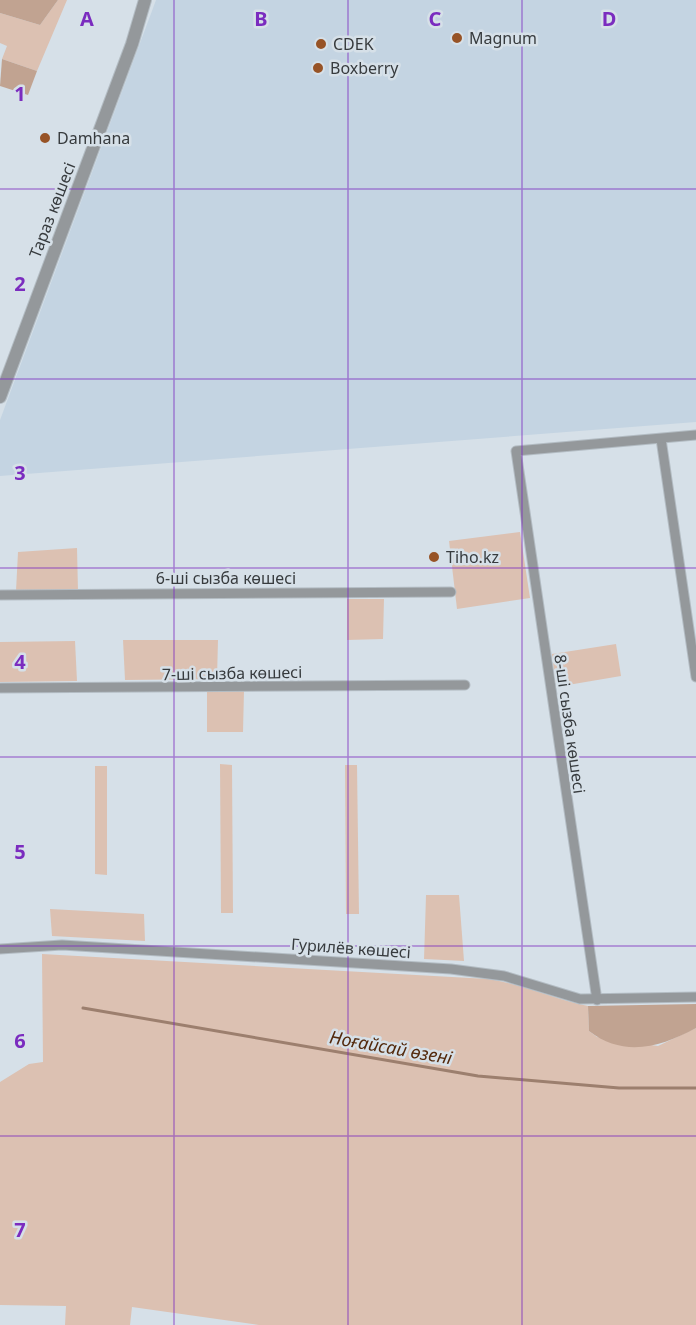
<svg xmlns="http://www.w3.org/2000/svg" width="696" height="1325" font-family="'Noto Sans',sans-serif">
  <rect width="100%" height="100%" fill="#d6e0e8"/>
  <polygon fill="#c4d4e2" points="156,0 696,0 696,422 0,476 0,420"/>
  <g fill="#dcc1b2">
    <polygon points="58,0 67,0 37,71 2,59 7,46 0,43 0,13 40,25"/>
    <polygon points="520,532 530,598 457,609 449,541"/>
    <polygon points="77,548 78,591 16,591 18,552"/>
    <polygon points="347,599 384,599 383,639 347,640"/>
    <polygon points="123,640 218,640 217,679 125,680"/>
    <polygon points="75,641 77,681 0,682 0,642"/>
    <polygon points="616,644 621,676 556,687 552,654"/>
    <polygon points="207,691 244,691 243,732 207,732"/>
    <polygon points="220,764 232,765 233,913 221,913"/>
    <polygon points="345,765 357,765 359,914 346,914"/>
    <polygon points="95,766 107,766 107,875 95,874"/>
    <polygon points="426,895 459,895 464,961 424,959"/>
    <polygon points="50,909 144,914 145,941 52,936"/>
    <path d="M42 954 488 979C522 984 553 999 588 1006L589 1031 597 1037 658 1046 696 1028V1325H259L132 1307 130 1325H65L66 1306 0 1305V1082L29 1064 43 1062Z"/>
  </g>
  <g fill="#c1a391">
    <polygon points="0,0 58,0 40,25 0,13"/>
    <polygon points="2,59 37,71 28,95 0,86"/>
    <path d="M696 1004V1028C661 1047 624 1058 589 1031L588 1006Z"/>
  </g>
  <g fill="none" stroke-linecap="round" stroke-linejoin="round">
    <polyline stroke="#9c7f6e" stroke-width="3" points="83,1008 478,1076 619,1088 696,1088"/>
    <defs>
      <g id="minor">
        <polyline points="661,439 696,677"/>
        <polyline points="0,595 451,592"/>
        <polyline points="0,688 465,685"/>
        <polyline points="0,949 62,945 451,969 504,976 580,999 696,997"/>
        <polyline points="597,1000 516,451 696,435"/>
      </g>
      <polyline id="tertiary" points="0,397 132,44 145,0"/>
    </defs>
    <use href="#minor" stroke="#b3bcc3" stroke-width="11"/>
    <use href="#tertiary" stroke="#b3bcc3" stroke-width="14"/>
    <use href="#minor" stroke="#94989b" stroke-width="9"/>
    <use href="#tertiary" stroke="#94989b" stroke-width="12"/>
  </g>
  <path fill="none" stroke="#7b2cbf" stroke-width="1.5" stroke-opacity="0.55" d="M174 0V1325M348 0V1325M522 0V1325M0 189H696M0 379H696M0 568H696M0 757H696M0 946H696M0 1136H696"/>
  <g fill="#975326" stroke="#d6e0e8" stroke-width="2">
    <circle cx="457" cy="38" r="6"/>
    <circle cx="321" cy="44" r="6"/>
    <circle cx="318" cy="68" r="6"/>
    <circle cx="45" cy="138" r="6"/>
    <circle cx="434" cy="557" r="6"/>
  </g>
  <g text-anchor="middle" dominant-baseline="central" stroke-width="5" stroke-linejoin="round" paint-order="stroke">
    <g font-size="16" fill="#373b3e" stroke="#d6e0e8" text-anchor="start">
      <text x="469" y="38">Magnum</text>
      <text x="333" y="44">CDEK</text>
      <text x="330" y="68">Boxberry</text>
      <text x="57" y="138">Damhana</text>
      <text x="446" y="557">Tiho.kz</text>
    </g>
    <g font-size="16" fill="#373b3e" stroke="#d6e0e8">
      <text transform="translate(52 210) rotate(-69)">Тараз көшесі</text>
      <text x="226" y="578">6-ші сызба көшесі</text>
      <text transform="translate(232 673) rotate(-1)">7-ші сызба көшесі</text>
      <text transform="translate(570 724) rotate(82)">8-ші сызба көшесі</text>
      <text transform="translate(351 948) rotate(4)">Гурилёв көшесі</text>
    </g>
    <g font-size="18" font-style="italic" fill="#53290c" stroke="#d6e0e8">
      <text transform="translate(391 1047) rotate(10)">Ноғайсай өзені</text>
    </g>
  </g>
  <g font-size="20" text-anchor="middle" font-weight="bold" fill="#7b2cbf" stroke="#d6e0e8" stroke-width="5" stroke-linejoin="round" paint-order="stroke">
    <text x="87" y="26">A</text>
    <text x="261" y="26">B</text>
    <text x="435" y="26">C</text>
    <text x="609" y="26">D</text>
    <text x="20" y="101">1</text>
    <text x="20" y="291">2</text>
    <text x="20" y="480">3</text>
    <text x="20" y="669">4</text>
    <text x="20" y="859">5</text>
    <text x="20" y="1048">6</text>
    <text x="20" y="1237">7</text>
  </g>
</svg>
